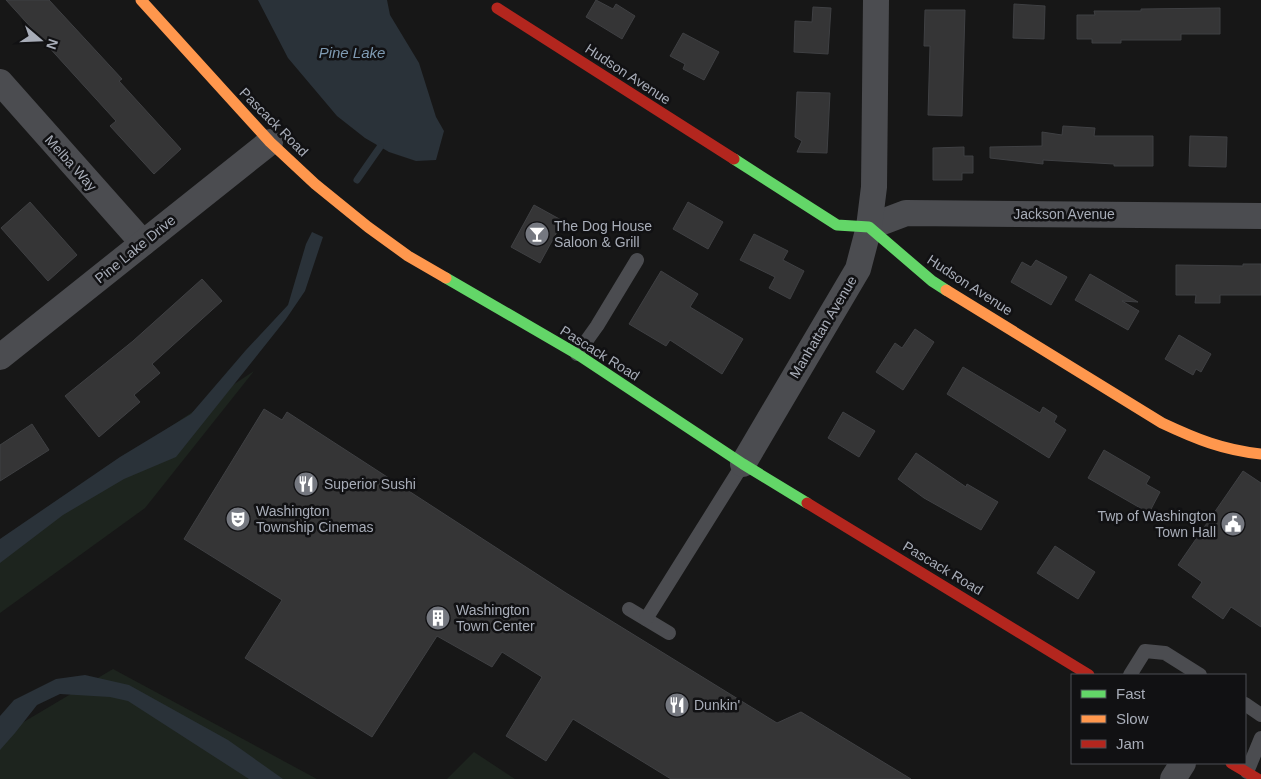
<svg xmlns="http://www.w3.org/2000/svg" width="1261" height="779" font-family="Arial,sans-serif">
  <rect width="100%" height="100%" fill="#171717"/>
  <g fill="#1d241e">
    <polygon points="254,371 145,508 0,613 0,540"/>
    <polygon points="113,669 317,779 0,779 0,736"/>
    <polygon points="474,752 515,779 447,779"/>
  </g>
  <g fill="#2a3239">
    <polygon points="258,0 387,0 390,15 419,63 436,117 444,131 436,160 416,161 389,152 365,138 337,116 288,58"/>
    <polygon points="312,232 323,237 305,291 286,319 176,457 124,479 63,515 0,563 0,539 120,457 191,414 246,350 288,305 306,244"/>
    <polygon points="85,675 129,685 228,740 283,779 249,779 128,701 110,697 60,694 37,705 15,733 0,750 0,716 14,700 56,679"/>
  </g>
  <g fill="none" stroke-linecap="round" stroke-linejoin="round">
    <polyline stroke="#2a3239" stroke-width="7" points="357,180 380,147"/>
  </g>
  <g fill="#353536" stroke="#3f4043">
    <polygon points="6,0 49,0 122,79 119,81 181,149 154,174 110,126 116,121"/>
    <polygon points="596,0 613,9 616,4 635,16 622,39 586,17"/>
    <polygon points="1014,4 1045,6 1044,39 1013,38"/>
    <polygon points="813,7 831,8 828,54 794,52 795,21 812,22"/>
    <polygon points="1220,8 1220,34 1181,34 1181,40 1121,40 1121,43 1092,43 1092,39 1077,39 1077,15 1095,15 1094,11 1141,11 1141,9"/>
    <polygon points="925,10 965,10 962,116 928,115 930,46 924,46"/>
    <polygon points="683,33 719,52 704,80 683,69 685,64 670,56"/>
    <polygon points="797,92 830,93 827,153 797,152 802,141 795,137"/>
    <polygon points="1063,126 1095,128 1094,136 1153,136 1153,166 1114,166 1114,164 1043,160 1043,164 990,158 990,147 1042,146 1042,132 1062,135"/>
    <polygon points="1190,136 1227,137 1226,167 1189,166"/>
    <polygon points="964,147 964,156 973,156 973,173 962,173 962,180 933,180 933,148"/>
    <polygon points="30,202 77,255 48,281 1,228"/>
    <polygon points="688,202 723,222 708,249 673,229"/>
    <polygon points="534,205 563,221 540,263 511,247"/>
    <polygon points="754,234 788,251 783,260 804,271 790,299 769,288 775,277 740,260"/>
    <polygon points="1036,260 1067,277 1051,305 1011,282 1022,262 1031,267"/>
    <polygon points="1243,264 1261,264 1261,295 1220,295 1220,303 1195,303 1196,295 1176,295 1176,265 1243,266"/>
    <polygon points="661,271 698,294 690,307 743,339 722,374 670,340 666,346 629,324"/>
    <polygon points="1090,274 1138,302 1122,301 1139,311 1128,330 1075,300"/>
    <polygon points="202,279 222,301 152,364 160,373 134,395 140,402 99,437 65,396 133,341"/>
    <polygon points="915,329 934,342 903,390 876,372 895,343 902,348"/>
    <polygon points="1179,335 1211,354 1201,372 1196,369 1193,375 1165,359"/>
    <polygon points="963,367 1040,413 1043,407 1057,416 1054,422 1066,430 1049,458 947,394"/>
    <polygon points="264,409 282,420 287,412 566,593 777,723 801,712 911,779 671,779 573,719 546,761 506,736 542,677 502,652 492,667 437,636 372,737 245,658 282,600 184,539"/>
    <polygon points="843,412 875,431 859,457 828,438"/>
    <polygon points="32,424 49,450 0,481 0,445"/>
    <polygon points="1104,450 1150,477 1146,484 1160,492 1149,513 1088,478"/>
    <polygon points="916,453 966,487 967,484 998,502 981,530 924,498 898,479"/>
    <polygon points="1243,471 1261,483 1261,627 1231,607 1223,619 1192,597 1202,582 1178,565"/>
    <polygon points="1055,546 1095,572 1078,599 1037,573"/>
  </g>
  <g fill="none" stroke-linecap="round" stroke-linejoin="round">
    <g stroke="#4b4c50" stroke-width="14">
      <polyline points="577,354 597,326 637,260"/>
      <polyline points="629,609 669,633"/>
      <polyline points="646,619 743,464"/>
      <polyline points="1130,675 1145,651 1165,653 1200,675"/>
      <polyline points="1245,704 1261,715"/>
      <polyline points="1247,772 1261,738"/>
    </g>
    <g stroke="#4b4c50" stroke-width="26">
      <polyline points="0,82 143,243"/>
      <polyline points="869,227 906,213 1261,216"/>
      <polyline points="0,357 270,142"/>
      <polyline points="743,464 858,269 869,227 874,187 876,0"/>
      <polyline points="1173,779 1183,763"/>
    </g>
    <g stroke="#63d668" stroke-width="11">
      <polyline points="734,159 837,225 869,227 932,281 946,290"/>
      <polyline points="446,278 577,354 743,464 807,503"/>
    </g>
    <g stroke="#ff974d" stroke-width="11">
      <polyline points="141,0 270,142 315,184 368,227 408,256 446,278"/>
      <path d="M946 290 1162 423C1196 439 1223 450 1261 454"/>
    </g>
    <g stroke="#b3261e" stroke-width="11">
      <polyline points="497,8 734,159"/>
      <polyline points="807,503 1089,675"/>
      <polyline points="1231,763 1258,779"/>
    </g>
  </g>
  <defs>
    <symbol id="bar-disc" viewBox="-11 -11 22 22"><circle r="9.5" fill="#757880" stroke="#111113"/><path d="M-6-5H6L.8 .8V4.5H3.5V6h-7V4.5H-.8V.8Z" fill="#fff"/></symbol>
    <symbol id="restaurant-disc" viewBox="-11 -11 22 22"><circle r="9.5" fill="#757880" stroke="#111113"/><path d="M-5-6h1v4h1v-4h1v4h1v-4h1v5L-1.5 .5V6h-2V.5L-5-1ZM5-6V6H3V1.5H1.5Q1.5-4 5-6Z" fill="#fff"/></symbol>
    <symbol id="theatre-disc" viewBox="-11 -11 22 22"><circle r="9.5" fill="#757880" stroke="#111113"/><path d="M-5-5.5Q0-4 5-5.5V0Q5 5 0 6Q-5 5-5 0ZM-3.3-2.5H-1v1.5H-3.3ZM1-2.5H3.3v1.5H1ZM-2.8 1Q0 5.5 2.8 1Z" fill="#fff"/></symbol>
    <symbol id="civic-disc" viewBox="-11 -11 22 22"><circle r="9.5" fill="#757880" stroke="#111113"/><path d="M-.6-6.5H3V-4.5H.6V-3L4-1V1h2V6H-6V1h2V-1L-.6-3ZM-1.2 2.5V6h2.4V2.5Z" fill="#fff"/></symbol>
    <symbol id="building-disc" viewBox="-11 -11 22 22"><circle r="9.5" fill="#757880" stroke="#111113"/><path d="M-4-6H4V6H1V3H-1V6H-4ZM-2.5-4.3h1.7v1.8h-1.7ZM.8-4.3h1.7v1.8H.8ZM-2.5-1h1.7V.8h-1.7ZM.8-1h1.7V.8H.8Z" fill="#fff"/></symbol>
  </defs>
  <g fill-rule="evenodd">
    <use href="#bar-disc" x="523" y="220" width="28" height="28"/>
    <use href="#restaurant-disc" x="292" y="470" width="28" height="28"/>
    <use href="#theatre-disc" x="224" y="505" width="28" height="28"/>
    <use href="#civic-disc" x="1219" y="510" width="28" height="28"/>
    <use href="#building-disc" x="424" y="604" width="28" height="28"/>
    <use href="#restaurant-disc" x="663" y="691" width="28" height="28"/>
  </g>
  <g text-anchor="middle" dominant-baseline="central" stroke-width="5" stroke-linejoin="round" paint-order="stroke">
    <g font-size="14" fill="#a8adb8" stroke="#111113">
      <text transform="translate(628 74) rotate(33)">Hudson Avenue</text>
      <text transform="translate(274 122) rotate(45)">Pascack Road</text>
      <text transform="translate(71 163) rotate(48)">Melba Way</text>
      <text x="1064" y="214">Jackson Avenue</text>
      <text transform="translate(135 249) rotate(-39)">Pine Lake Drive</text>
      <text transform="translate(970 285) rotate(33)">Hudson Avenue</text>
      <text transform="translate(823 327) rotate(-59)">Manhattan Avenue</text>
      <text transform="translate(600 353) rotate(32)">Pascack Road</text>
      <text transform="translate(943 568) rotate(31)">Pascack Road</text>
    </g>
    <g font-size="14" fill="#a8adb8" stroke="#111113" text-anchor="start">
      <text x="554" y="226">The Dog House<tspan x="554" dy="16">Saloon &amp; Grill</tspan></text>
      <text x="324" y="484">Superior Sushi</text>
      <text x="256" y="511">Washington<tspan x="256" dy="16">Township Cinemas</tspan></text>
      <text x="1216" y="516" text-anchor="end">Twp of Washington<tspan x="1216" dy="16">Town Hall</tspan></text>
      <text x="456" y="610">Washington<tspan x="456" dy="16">Town Center</tspan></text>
      <text x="694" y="705">Dunkin'</text>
    </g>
    <g font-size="15" font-style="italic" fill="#7f9bb3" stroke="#111113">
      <text x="352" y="52">Pine Lake</text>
    </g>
  </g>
  <rect x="1071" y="674" width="175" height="90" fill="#111113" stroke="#4d4f55"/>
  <rect x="1081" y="690" width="25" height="8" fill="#63d668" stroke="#4d4f55"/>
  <text x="1116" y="699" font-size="15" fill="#a8adb8">Fast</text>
  <rect x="1081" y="715" width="25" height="8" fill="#ff974d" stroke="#4d4f55"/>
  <text x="1116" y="724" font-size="15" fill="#a8adb8">Slow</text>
  <rect x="1081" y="740" width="25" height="8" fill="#b3261e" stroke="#4d4f55"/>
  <text x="1116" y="749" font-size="15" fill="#a8adb8">Jam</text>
  <g transform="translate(40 40) rotate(109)" stroke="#111113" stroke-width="4" paint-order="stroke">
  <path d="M0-4L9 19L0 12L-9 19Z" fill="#a8adb8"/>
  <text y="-8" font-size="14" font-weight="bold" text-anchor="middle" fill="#a8adb8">N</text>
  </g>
</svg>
